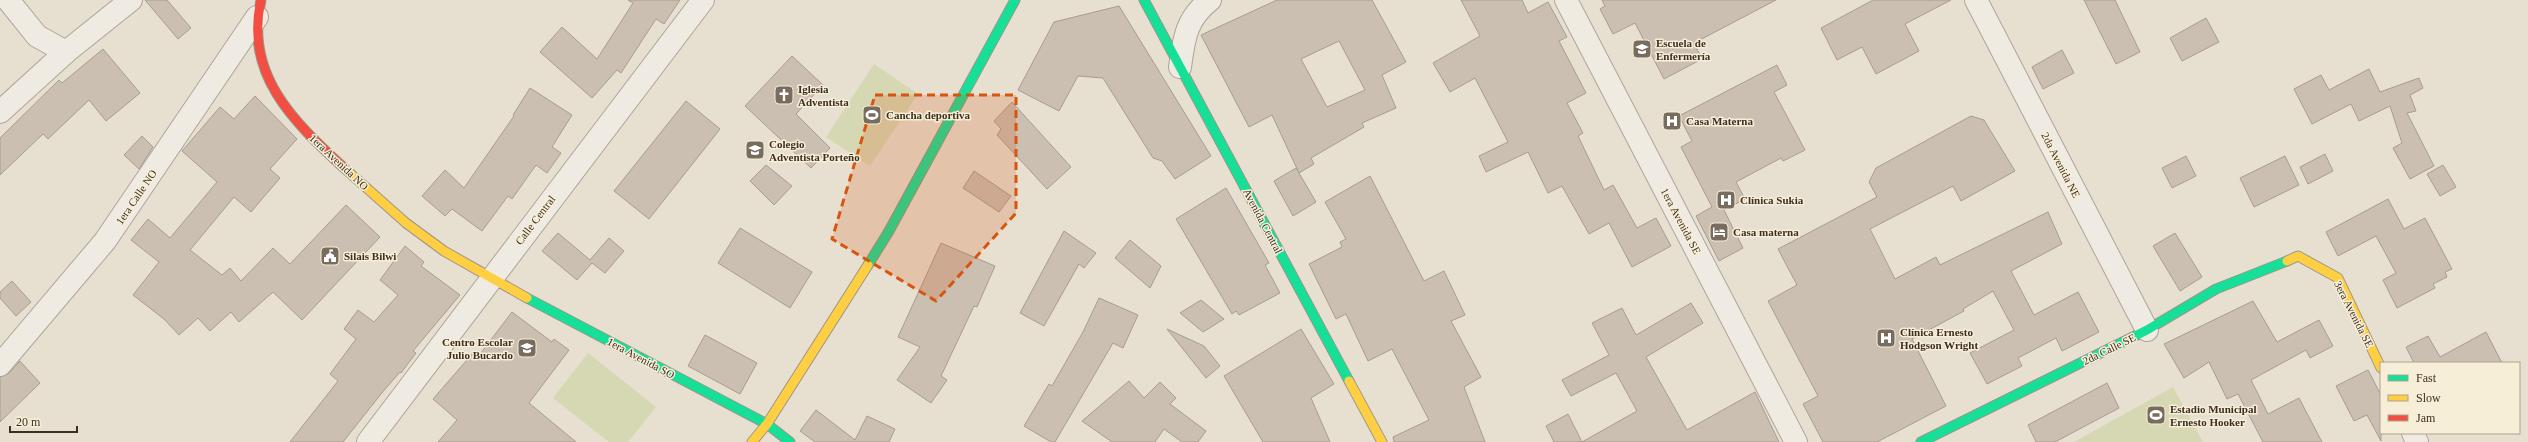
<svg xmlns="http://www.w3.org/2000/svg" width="2528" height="442" font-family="'Times New Roman',serif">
  <rect width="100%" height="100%" fill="#e7e0d1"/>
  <g fill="#d6d7b3">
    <polygon points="874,64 918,94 870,166 826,137"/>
    <polygon points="588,353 656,407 628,442 609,442 553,398"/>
    <polygon points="2173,387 2203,442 2074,442"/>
  </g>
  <g fill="#cbbfb2" stroke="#a89c90" fill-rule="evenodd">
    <polygon points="145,0 167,0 191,28 178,39"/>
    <polygon points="628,0 680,0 664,24 656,19 621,73 617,70 592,98 540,52 562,27 597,59 633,3"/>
    <path d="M1277 0H1372L1406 62 1382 75 1396 108 1362 123 1364 127 1311 158 1314 164 1299 173 1272 115 1249 127 1201 35ZM1339 41 1365 90 1327 107 1301 59Z"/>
    <polygon points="1461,0 1522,0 1528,13 1548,2 1567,37 1559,41 1586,93 1567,103 1583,133 1578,136 1604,190 1613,185 1637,228 1656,218 1671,246 1632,267 1609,223 1589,234 1562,186 1548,193 1528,152 1486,172 1479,156 1508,142 1475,78 1450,92 1433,63 1480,36"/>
    <polygon points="1602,0 1776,0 1694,43 1702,59 1664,79 1635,23 1613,34 1600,9 1605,6"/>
    <polygon points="1873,0 1951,0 1905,24 1919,51 1876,74 1862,47 1837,60 1821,28"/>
    <polygon points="2084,0 2115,0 2140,52 2116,64"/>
    <polygon points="1119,6 1211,156 1175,179 1162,161 1153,158 1103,78 1078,76 1059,111 1018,90 1054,22"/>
    <polygon points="2206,18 2219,42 2182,61 2170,38"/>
    <polygon points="103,49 140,93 106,121 89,100 48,139 43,134 0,175 0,138 59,80 62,83"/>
    <polygon points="2062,50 2074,73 2043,89 2032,67"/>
    <polygon points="792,56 823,85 796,114 830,148 811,168 745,106"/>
    <polygon points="1777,65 1787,85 1774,92 1805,150 1783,161 1781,158 1736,182 1745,199 1724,210 1743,248 1719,261 1696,216 1712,207 1681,147 1692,141 1679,116"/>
    <polygon points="2369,69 2380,92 2419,78 2423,88 2410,95 2416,111 2407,113 2434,166 2410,179 2393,148 2402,143 2390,106 2359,121 2351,104 2312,124 2294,89 2321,75 2329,90"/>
    <polygon points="530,88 572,115 552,147 561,153 547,173 536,165 512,199 508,196 482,231 452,209 445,216 422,196 445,170 464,188 514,116 513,115"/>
    <polygon points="255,96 297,139 270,169 280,178 251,212 234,197 190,250 222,275 230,268 241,281 273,248 290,264 346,205 380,237 302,320 273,292 239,322 231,312 210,331 198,318 179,335 164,319 133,295 159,262 131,240 148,219 170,238 217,182 182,151 220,107 234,119"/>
    <polygon points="686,101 720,129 649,219 614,191"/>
    <polygon points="1012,102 1071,167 1047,189 997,135 1001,129 994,121"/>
    <polygon points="1971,116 1984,120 2015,171 1961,201 1953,186 1870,229 1895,279 1936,257 1940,265 2048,212 2062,244 2011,271 2034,315 2078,292 2099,332 2062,351 2056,338 2018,358 2022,366 1987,384 1970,353 2014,330 1993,291 1963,309 1964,311 1912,339 1946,406 1877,442 1823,442 1803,404 1818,396 1768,301 1797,285 1778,249 1877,197 1869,182 1876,168"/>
    <polygon points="142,136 153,147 139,169 124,155"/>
    <polygon points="2325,154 2333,171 2308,184 2300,167"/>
    <polygon points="2186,156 2196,176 2172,188 2162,168"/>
    <polygon points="2285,156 2299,185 2254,207 2240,178"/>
    <polygon points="766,165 792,186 774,205 750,181"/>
    <polygon points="2443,165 2456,187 2440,196 2427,174"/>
    <polygon points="1296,168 1316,202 1293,216 1274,181"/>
    <polygon points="974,171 1011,196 999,212 963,188"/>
    <polygon points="1370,176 1424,281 1444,271 1465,315 1451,321 1481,377 1464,387 1485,442 1394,442 1393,437 1429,420 1392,349 1368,361 1346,314 1336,319 1309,264 1342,247 1340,242 1346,239 1325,202"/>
    <polygon points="1226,188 1269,263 1265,265 1280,293 1239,315 1236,311 1232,314 1176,219"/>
    <polygon points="2388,199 2404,229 2425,218 2452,269 2445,272 2447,277 2433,284 2435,288 2397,308 2383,280 2396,273 2376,236 2338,256 2326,232"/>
    <polygon points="740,228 812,272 790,308 718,263"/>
    <polygon points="1064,231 1096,253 1084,268 1079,264 1044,326 1020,313"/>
    <polygon points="558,233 590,260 609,238 624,251 605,273 592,263 577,280 542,251"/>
    <polygon points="2175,233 2202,277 2180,291 2153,246"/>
    <polygon points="1130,240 1161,266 1150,288 1115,258"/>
    <polygon points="941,243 995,266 977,307 974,306 941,376 947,380 931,403 897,380 920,347 898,337"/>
    <polygon points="405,246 424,262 421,266 460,295 413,351 416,353 401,373 400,372 381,394 343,442 290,442 338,381 330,374 356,339 344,329 358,310 374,322 398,295 380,280"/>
    <polygon points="12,281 31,302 16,316 0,298 0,292"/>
    <polygon points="1099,298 1138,315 1123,348 1113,343 1055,442 1051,442 1024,426 1049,384 1052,386 1083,332"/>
    <polygon points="1201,300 1224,319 1203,332 1180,313"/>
    <polygon points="2253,301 2277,342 2319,320 2333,346 2310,358 2306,350 2251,380 2268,414 2299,398 2322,442 2263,442 2238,394 2227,399 2209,362 2184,378 2164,344"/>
    <polygon points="1691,303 1703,323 1646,357 1687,430 1755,392 1779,442 1582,442 1637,411 1616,373 1571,396 1562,380 1609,355 1592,323 1622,308 1636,335"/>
    <polygon points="512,312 552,342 554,339 569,350 529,403 576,442 438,442 457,420 433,399 473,353 477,358"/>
    <polygon points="1167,329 1204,346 1220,366 1206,378"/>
    <polygon points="1301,329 1334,384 1311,398 1330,442 1263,442 1224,376"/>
    <polygon points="2486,332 2502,363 2414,363 2406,347 2428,336 2440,357"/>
    <polygon points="705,335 757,363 740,394 688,366"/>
    <polygon points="20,361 40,383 0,422 0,377 9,373"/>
    <polygon points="2368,370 2381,395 2381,441 2367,415 2354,421 2336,386"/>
    <polygon points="1129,381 1144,398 1160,382 1176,398 1170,404 1206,431 1198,442 1182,442 1164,429 1155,442 1112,442 1082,421"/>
    <polygon points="2107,383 2119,408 2055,442 2036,442 2028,425"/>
    <polygon points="816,410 855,440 867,416 895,429 889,442 815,442 800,431"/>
    <polygon points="1568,414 1582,442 1554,442 1546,426"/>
  </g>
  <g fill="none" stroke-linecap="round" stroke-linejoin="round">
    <defs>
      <g id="street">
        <polyline points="8,0 37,36 66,52"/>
        <polyline points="1566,0 1796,442"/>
        <polyline points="1976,0 2147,330"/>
        <path d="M1180 67C1184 38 1186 19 1210 0"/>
        <polyline points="0,112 66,52 131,0"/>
        <polyline points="0,365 105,241 257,17"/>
        <polyline points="2413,433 2417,442"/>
        <polyline points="368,442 703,0"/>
      </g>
      <g id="fast">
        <polyline points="1144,0 1349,381"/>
        <polyline points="868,265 889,231 1015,0"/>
        <polyline points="527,298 767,424 790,442"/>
        <polyline points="1921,442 2147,330 2216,289 2287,261"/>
      </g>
      <g id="slow">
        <polyline points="343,167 406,223 444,251 527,298"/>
        <polyline points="2287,261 2298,256 2338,278 2381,368"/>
        <polyline points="1349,381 1382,442"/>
        <polyline points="752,442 767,424 868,265"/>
      </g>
      <path id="jam" d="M261 0C244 74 293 121 343 167"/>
    </defs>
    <use href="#street" stroke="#ada599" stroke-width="24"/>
    <use href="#fast" stroke="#9c958a" stroke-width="11"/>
    <use href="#slow" stroke="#9c958a" stroke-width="11"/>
    <use href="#jam" stroke="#9c958a" stroke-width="11"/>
    <use href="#street" stroke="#efebe3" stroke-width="22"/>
    <use href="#fast" stroke="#16e098" stroke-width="9"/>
    <use href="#slow" stroke="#ffcf43" stroke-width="9"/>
    <use href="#jam" stroke="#f24e42" stroke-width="9"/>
  </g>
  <path fill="#d7550e" fill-opacity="0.2" stroke="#d7550e" stroke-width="3" stroke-dasharray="8 5" stroke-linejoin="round" d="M875 95H1016V213L936 301 832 239Z"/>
  <defs>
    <symbol id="university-square" viewBox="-11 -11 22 22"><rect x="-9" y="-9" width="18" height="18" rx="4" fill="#786c5e" stroke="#f7eed8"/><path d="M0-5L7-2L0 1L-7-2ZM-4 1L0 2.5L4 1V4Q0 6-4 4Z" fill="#fff"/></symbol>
    <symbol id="church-square" viewBox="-11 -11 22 22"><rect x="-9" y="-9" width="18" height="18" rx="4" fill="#786c5e" stroke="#f7eed8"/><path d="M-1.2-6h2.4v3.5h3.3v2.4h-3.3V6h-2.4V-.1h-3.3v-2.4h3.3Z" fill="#fff"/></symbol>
    <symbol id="stadium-square" viewBox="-11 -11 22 22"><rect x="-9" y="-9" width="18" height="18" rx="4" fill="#786c5e" stroke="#f7eed8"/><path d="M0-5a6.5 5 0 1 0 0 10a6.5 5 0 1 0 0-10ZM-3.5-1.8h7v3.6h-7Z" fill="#fff"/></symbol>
    <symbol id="hospital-square" viewBox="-11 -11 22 22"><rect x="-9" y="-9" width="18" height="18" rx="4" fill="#786c5e" stroke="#f7eed8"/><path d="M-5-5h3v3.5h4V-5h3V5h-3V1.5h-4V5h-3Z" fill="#fff"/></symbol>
    <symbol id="school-square" viewBox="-11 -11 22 22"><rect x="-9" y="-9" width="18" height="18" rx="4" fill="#786c5e" stroke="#f7eed8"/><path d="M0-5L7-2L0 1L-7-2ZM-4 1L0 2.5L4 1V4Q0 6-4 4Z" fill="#fff"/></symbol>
    <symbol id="hotel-square" viewBox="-11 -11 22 22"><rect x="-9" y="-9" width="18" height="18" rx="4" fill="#786c5e" stroke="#f7eed8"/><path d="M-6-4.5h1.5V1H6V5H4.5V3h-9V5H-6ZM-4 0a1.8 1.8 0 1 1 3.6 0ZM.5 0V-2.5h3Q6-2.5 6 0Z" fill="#fff"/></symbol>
    <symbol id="civic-square" viewBox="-11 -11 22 22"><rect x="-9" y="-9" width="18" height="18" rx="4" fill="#786c5e" stroke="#f7eed8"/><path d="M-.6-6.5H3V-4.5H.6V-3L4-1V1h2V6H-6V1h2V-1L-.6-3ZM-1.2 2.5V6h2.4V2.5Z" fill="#fff"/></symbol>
  </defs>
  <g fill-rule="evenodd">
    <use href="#university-square" x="1631" y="38" width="22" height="22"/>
    <use href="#church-square" x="773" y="84" width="22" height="22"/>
    <use href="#stadium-square" x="861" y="104" width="22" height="22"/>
    <use href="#hospital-square" x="1661" y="110" width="22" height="22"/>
    <use href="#school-square" x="744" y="139" width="22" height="22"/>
    <use href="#hospital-square" x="1715" y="189" width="22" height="22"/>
    <use href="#hotel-square" x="1708" y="221" width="22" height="22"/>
    <use href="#civic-square" x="319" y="245" width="22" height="22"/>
    <use href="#hospital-square" x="1875" y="327" width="22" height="22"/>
    <use href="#school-square" x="516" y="337" width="22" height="22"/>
    <use href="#stadium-square" x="2145" y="404" width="22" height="22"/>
  </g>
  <g text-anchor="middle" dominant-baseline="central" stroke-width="3" stroke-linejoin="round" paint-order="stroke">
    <g font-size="11" font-weight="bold" fill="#3d2e20" stroke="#f7eed8" text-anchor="start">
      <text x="1656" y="43">Escuela de<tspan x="1656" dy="13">Enfermería</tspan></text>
      <text x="798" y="89">Iglesia<tspan x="798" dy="13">Adventista</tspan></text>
      <text x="886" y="115">Cancha deportiva</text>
      <text x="1686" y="121">Casa Materna</text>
      <text x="769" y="144">Colegio<tspan x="769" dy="13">Adventista Porteño</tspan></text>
      <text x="1740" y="200">Clínica Sukia</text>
      <text x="1733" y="232">Casa materna</text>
      <text x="344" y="256">Silais Bilwi</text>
      <text x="1900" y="332">Clínica Ernesto<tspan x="1900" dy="13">Hodgson Wright</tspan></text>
      <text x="513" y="342" text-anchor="end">Centro Escolar<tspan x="513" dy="13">Julio Bucardo</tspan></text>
      <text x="2170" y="409">Estadio Municipal<tspan x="2170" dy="13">Ernesto Hooker</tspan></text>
    </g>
    <g font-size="11" fill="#3d2e20" stroke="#f7eed8">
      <text transform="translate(339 162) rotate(43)">1era Avenida NO</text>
      <text transform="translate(2061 165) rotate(63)">2da Avenida NE</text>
      <text transform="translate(136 197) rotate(-56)">1era Calle NO</text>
      <text transform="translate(535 220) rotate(-53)">Calle Central</text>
      <text transform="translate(1263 221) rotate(62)">Avenida Central</text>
      <text transform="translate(1681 221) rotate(62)">1era Avenida SE</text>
      <text transform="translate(2354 314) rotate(63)">3era Avenida SE</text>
      <text transform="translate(2109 349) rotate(-26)">2da Calle SE</text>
      <text transform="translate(641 358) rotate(28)">1era Avenida SO</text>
    </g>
  </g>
  <rect x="2380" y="362" width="140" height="72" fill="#f7eed8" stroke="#ada18e"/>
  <rect x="2388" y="375" width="20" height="6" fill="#16e098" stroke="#ada18e"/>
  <text x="2416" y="382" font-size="12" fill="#3d2e20">Fast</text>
  <rect x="2388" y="395" width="20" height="6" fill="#ffcf43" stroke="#ada18e"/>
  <text x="2416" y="402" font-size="12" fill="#3d2e20">Slow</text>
  <rect x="2388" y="415" width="20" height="6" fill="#f24e42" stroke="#ada18e"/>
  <text x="2416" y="422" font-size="12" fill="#3d2e20">Jam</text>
  <path d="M10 426v6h67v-6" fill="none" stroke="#3d2e20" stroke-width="2"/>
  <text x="16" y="426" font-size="12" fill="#3d2e20" stroke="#f7eed8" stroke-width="3" paint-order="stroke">20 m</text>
</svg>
